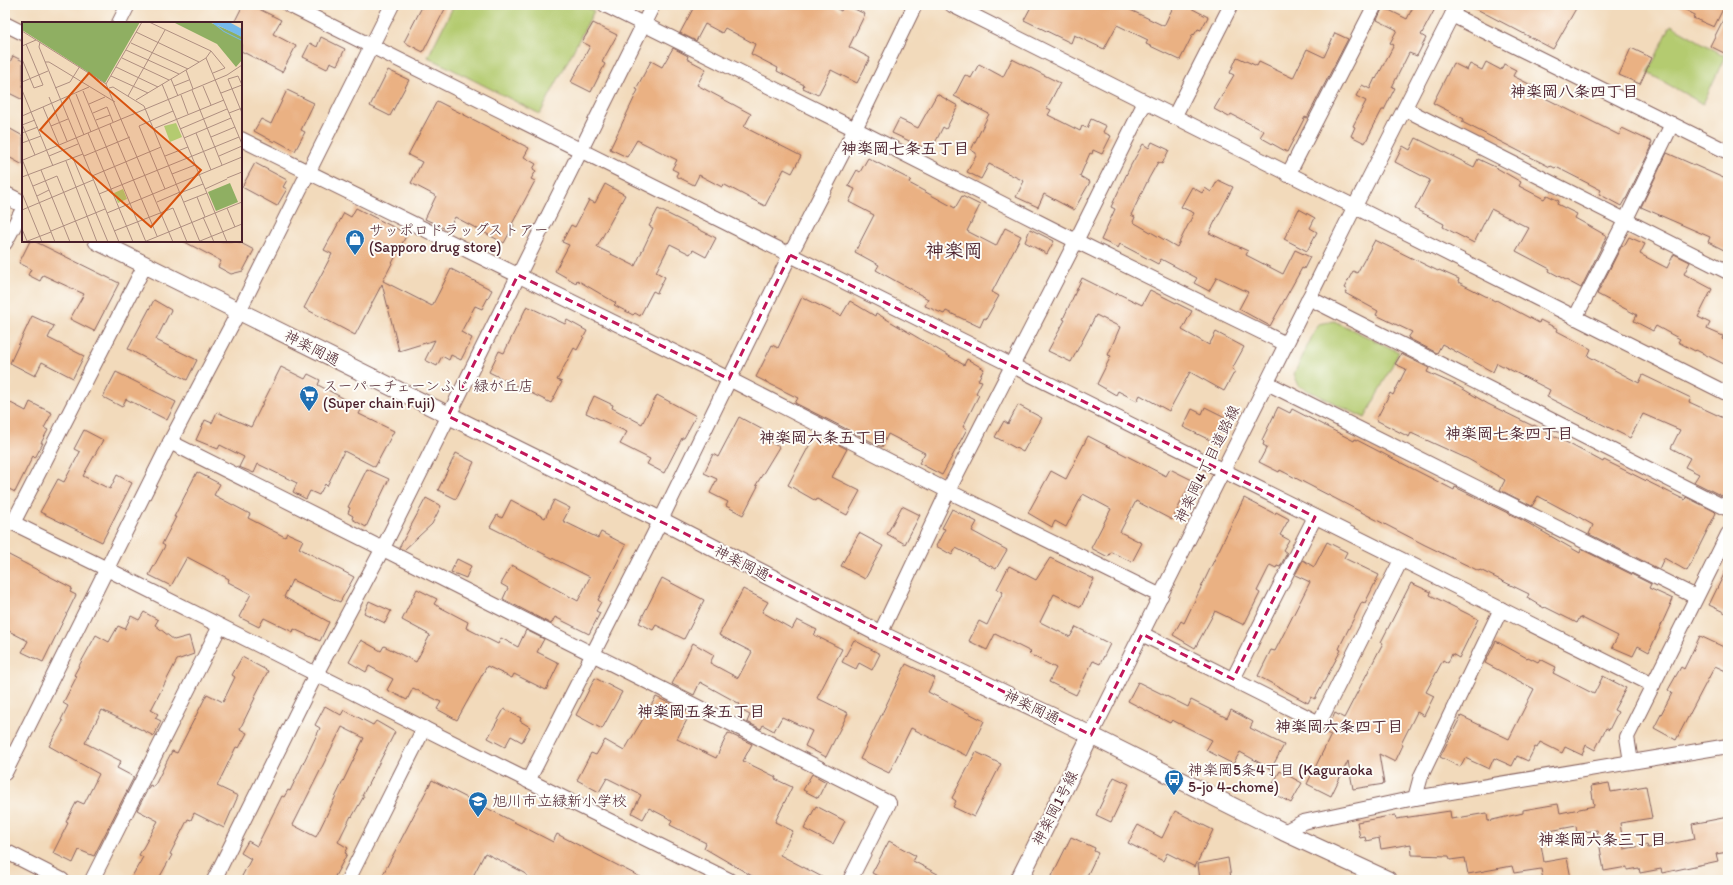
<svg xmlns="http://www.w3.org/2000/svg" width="1733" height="885" font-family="Itim,'Klee One',sans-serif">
  <rect width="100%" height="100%" fill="#fdfcf7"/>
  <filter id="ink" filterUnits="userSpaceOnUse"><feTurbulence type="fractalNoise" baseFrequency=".025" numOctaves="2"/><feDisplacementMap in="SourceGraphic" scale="8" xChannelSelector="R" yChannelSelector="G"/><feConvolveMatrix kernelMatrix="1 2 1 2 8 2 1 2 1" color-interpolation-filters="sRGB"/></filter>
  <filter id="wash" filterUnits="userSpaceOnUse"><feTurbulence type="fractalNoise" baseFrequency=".012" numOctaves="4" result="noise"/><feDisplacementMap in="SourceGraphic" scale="16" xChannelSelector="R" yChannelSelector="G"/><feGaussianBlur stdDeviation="0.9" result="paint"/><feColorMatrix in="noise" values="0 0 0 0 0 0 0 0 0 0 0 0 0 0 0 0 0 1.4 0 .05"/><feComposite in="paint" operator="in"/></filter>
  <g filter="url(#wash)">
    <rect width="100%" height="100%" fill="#f2dabb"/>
    <g fill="#b4cb70" stroke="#7f754e">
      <polygon points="454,5 582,5 594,11 540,114 428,57"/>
      <polygon points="1671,25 1725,56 1703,104 1648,73"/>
      <polygon points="1334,321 1399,352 1365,418 1299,386 1294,374 1318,324"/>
    </g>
    <g id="blocks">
      <g fill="#eab183" fill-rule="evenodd">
        <polygon points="243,5 251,5 281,20 273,34 296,46 282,72 241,51 241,23 234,23"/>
        <polygon points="423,5 447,5 423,52 404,42"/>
        <polygon points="695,5 830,5 841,11 844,5 846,5 865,14 849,47 870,58 857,83 831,70 818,95 803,88 804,85 777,71 778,68 751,54 755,44 725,28 722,33 705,24 696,41 680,33"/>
        <polygon points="1032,5 1120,5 1164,26 1174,5 1185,5 1208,17 1201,30 1198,29 1194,35 1193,34 1180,60 1146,44 1148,40 1117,25 1104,49 1074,35 1071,43 1024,20"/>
        <polygon points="1414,5 1437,5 1421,35 1426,38 1417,56 1409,53 1392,87 1395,88 1384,110 1382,110 1365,143 1351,136 1355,127 1353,126 1366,101 1356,96 1362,85 1370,89 1375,78 1376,79 1394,45 1390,43 1397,30 1377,20 1383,7 1407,19"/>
        <polygon points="1469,5 1578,5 1553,49"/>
        <polygon points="1676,5 1725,5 1714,27 1693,18 1695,15"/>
        <polygon points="1728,10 1728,55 1710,46"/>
        <polygon points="593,23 617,35 602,62 605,64 591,92 571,82 590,46 582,42"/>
        <polygon points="1335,33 1348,39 1307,118 1305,117 1287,152 1260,137 1264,131 1231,114 1229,117 1214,109 1234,75 1230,73 1237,57 1257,66 1259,62 1293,78 1307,49 1324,57"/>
        <polygon points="321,37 345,49 337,65 330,62 327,69 303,57 310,43 317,47"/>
        <polygon points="673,48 688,56 687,59 706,69 697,85 751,114 744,127 801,156 792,173 784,169 765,206 723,184 722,187 699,175 694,185 676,176 678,172 672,169 677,160 637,140 627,157 610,149 638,90 636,89 651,61 662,67"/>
        <polygon points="1631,48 1652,58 1640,84 1619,75"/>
        <polygon points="13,56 23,61 23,100 5,91 5,72"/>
        <polygon points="1012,59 1060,83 1047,108 1051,110 1048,115 1080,131 1082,126 1087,128 1091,119 1106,126 1103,132 1111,136 1102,154 1093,150 1092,154 1090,153 1080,176 1090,182 1074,210 1044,194 1038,207 1016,197 1024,181 989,164 981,179 967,172 976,156 976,153 971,150 989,114 954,96 965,75 971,78 979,64 1003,77"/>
        <polygon points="1486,62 1501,70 1504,64 1516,70 1513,76 1547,93 1545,98 1619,135 1622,128 1652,142 1650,146 1652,146 1626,199 1625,199 1621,206 1599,194 1601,190 1556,167 1555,168 1551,166 1550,167 1462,122 1464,119 1433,103 1453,63 1467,70 1470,64 1482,70"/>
        <polygon points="388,70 409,80 390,116 370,106"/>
        <polygon points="287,90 314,103 301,130 305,132 295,151 275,140 274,142 254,131 261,119 271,124"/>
        <polygon points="937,94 958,106 946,129 943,127 931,151 892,133 899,119 918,128"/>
        <polygon points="437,101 529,148 524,157 536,164 533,169 536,171 531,179 535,181 512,224 514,225 504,243 455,217 448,230 425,219 436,196 411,183 422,162 408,155"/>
        <polygon points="5,126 23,136 23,165 5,155"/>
        <polygon points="1416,138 1474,167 1478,159 1495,167 1521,182 1519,186 1544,199 1547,195 1559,201 1557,204 1577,214 1575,218 1607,236 1581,288 1549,271 1550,269 1516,251 1529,228 1491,209 1474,243 1443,227 1444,224 1415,209 1430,180 1395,162 1403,146 1410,150"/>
        <polygon points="1152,142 1169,150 1162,164 1158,162 1149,178 1131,215 1135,217 1133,222 1177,247 1194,213 1181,207 1192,187 1202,193 1205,188 1211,192 1218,180 1233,187 1209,233 1248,251 1246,255 1283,274 1295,250 1310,257 1304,269 1302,268 1270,326 1239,309 1248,292 1217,277 1209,291 1194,283 1197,278 1161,259 1158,264 1120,244 1118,248 1101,240 1115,209 1111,207 1131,165 1143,144 1149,148"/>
        <polygon points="1667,153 1728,180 1728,252 1708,242 1710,237 1641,207"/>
        <polygon points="868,158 911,180 909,183 955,208 962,196 980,205 967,231 996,246 1005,228 1021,236 992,292 999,296 986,319 984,318 980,327 946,311 944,314 925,306 928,299 876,270 879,265 855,252 874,215 849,202 855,189 848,186 857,170 860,172"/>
        <polygon points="255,163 287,180 283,187 287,189 277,206 242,187"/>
        <polygon points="605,184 625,195 597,247 635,266 653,228 649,226 658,209 716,238 706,257 693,250 690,254 670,244 656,272 665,277 657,293 653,291 640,316 635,313 633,315 614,305 616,303 577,280 576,283 555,271 569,245 562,242 571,225 575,227 589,200 595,203"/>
        <polygon points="356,208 407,234 383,281 432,306 451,269 492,290 482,309 475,306 461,332 472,338 461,360 451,355 449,360 442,356 437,366 425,360 435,340 399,351 382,284 355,335 304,308 332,254 324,250 344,213 351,217"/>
        <polygon points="1299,209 1315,218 1310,228 1317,232 1307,251 1284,239"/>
        <polygon points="1030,229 1054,241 1047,254 1025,242"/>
        <polygon points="1629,237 1645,244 1640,254 1667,268 1674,254 1690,262 1684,274 1712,289 1698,317 1710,323 1707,329 1723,336 1722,339 1728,343 1728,366 1696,350 1695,351 1678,342 1680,339 1656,326 1653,331 1634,321 1637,315 1597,294 1622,245 1624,246"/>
        <polygon points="1375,240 1438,271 1439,270 1459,279 1458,282 1495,301 1496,300 1539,323 1540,320 1558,329 1557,331 1591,349 1588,356 1639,383 1643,375 1691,398 1689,402 1728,420 1728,485 1722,496 1694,482 1699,474 1685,467 1690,458 1671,448 1680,430 1643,414 1630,438 1547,397 1550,390 1497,363 1493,372 1442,344 1437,353 1408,338 1412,332 1376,315 1378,311 1345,293 1347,290 1344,288 1353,271 1357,273"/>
        <polygon points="30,241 34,241 119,283 94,331 70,319 84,294 43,275 40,281 28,275 31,269 19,263"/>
        <polygon points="183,241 237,241 254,250 243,271 231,274 218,267 221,261"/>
        <polygon points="1082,278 1116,295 1117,293 1142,305 1150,290 1192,311 1182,330 1209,345 1216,332 1244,347 1232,369 1235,371 1224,391 1190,372 1169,411 1140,395 1137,401 1118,391 1116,395 1097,384 1111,356 1108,355 1120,327 1096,315 1071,362 1048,351 1065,320 1063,319"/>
        <polygon points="802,297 841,316 850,301 875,316 876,313 964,365 967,359 984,369 978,380 982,381 976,393 979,395 963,427 967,429 942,475 919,463 925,453 888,434 882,447 795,403 798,398 756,377 772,345 778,348"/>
        <polygon points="154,300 171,310 156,340 197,360 187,380 128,349"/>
        <polygon points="527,306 565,324 567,320 587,331 577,350 574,348 557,380 562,382 551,403 489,372 499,351 504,353"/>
        <polygon points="32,316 54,326 48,338 84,356 73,378 42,362 35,376 10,363"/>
        <polygon points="1401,354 1429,368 1427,372 1458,386 1488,404 1533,426 1534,425 1603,462 1604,460 1685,500 1686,497 1714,511 1716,513 1687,571 1664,558 1659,569 1589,534 1593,525 1570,512 1570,513 1538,496 1532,506 1500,490 1505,480 1468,459 1411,433 1409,437 1376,420 1390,393 1393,395 1406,369 1395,364"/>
        <polygon points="281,367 305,379 308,374 320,380 318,385 362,408 359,414 394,431 375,467 344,451 327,486 325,484 319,495 310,491 306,499 293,492 297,483 258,464 254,473 239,467 244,457 220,445 218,449 196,440 205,420 212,423 217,412 251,427"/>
        <polygon points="116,372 176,402 167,420 126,399 122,407 103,397"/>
        <polygon points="657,395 696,416 684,438 682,438 664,473 647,464 650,459 620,444 627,432 586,413 594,396 613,405 612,408 642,424"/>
        <polygon points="5,400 26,411 30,402 52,413 44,428 48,430 41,443 43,443 35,458 33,456 15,492 5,487"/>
        <polygon points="1018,405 1042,418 1023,452 995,437 1004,421 1008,424"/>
        <polygon points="1205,407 1227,418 1214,442 1183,427 1192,409 1202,414"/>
        <polygon points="1278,407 1290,413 1292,409 1354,441 1355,439 1380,452 1454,490 1455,487 1524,521 1580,553 1581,549 1651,584 1649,588 1673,599 1649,652 1638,646 1633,656 1612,647 1618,636 1580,617 1577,623 1545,607 1544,608 1527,598 1529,594 1480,570 1479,571 1425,545 1280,470 1279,472 1259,462 1267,447 1263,445 1264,442 1262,440"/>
        <polygon points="739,417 765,431 761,437 779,447 756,485 758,486 743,515 726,506 728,502 710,493 717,479 704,473 713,454 718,457"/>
        <polygon points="84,430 103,440 83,476 110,489 117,475 132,483 102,542 40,512 58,479 64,482 80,452 74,449"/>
        <polygon points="816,433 847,449 832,477 860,491 847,515 817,499 816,501 788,485"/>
        <polygon points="1088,436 1166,476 1170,469 1192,480 1172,520 1136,501 1120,532 1142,543 1132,562 1111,552 1108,557 1091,548 1111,509 1083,494 1066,527 1055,521 1052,527 1028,513 1051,471 1066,479"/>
        <polygon points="456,453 474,462 456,499 438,490"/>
        <polygon points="367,469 389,479 366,527 352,519 353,516 348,513 350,508 348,507"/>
        <polygon points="197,472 220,484 214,495 250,514 248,518 285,537 287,533 303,540 299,548 354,577 340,602 292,580 284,597 329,622 320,641 294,629 293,632 264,618 259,627 239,617 251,594 228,582 229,579 187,557 171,586 149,575 165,546 162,544 176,517 174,517"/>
        <polygon points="426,498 441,506 432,524 404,550 399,548"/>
        <polygon points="1244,498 1275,514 1276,512 1289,519 1280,535 1289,540 1283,550 1287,553 1280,567 1277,566 1276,568 1270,565 1257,591 1260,593 1244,625 1215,611 1195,648 1173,635 1181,621 1184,623"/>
        <polygon points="511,500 545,518 554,500 570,508 563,521 598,538 601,532 626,545 598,600 601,602 596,611 600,613 589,634 555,617 551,624 503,599 508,588 501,584 512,565 578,601 590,577 490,527 497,515 502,518"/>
        <polygon points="902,506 920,515 905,544 887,534"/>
        <polygon points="952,509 977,522 972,531 1007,550 996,569 956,548 952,555 936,546 945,529 942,528"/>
        <polygon points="859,533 883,546 865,579 841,566"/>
        <polygon points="1327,542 1347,552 1344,558 1379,575 1365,603 1362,602 1342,642 1339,649 1341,650 1315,699 1311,697 1308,703 1258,676 1271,650 1275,651 1310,582 1295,575 1303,560 1314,567"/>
        <polygon points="5,553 72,588 70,592 76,595 43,662 22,652 28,641 5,629"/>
        <polygon points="1050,558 1094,579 1081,607 1054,594 1040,622 1070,637 1076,627 1110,644 1100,664 1093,661 1076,695 1049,682 1056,668 1029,654 1031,652 995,634 987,650 969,641 979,621 987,625 1003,592 997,589 1009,566 1036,580"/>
        <polygon points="457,559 471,566 466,578 451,572"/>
        <polygon points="1728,566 1728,614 1709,605"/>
        <polygon points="662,578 704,600 684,639 656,625 653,630 639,623"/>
        <polygon points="1411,583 1431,592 1430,595 1478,619 1459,658 1452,654 1448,663 1443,660 1426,692 1434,696 1424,716 1417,712 1401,744 1403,745 1395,762 1379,754 1384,784 1353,789 1348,761 1331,796 1307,784 1331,735 1326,733 1335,713 1344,718 1383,643 1381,642"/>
        <polygon points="417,589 437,599 434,604 468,622 466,628 498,644 501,638 518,647 526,630 544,639 537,652 559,663 546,690 514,674 512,678 487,666 457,720 437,709 441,702 413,688 407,700 387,690 393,679 369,666 366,672 349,662 361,640 381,651 384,646 416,662 430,635 402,620"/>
        <polygon points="743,589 768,602 762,612 792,629 797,620 817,630 814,635 842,649 817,698 848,713 826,757 805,746 812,731 782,717 774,731 763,725 761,729 747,722 750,715 737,708 740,704 700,682 694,695 672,684 693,643 714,655 710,663 738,678 752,652 719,635"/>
        <polygon points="369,601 391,611 385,623 364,613"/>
        <polygon points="144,612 158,620 155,625 174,640 189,636 194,654 177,660 151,710 158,714 155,718 161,721 154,736 102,710 85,743 121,761 117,768 134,777 94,856 79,850 73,863 53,853 68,823 66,822 77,801 84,804 99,774 49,746 63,721 61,720 68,706 63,703 77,676 74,675 96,635 109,642 118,626 125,629 131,616 139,620"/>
        <polygon points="1700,636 1728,649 1728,672 1715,666 1676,740 1654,728 1672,693 1668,690 1681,667 1684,669"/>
        <polygon points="854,640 880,654 872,670 859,663 856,669 842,662"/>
        <polygon points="1496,641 1527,658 1528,657 1538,662 1540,659 1556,667 1553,673 1594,694 1603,676 1626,688 1614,710 1618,712 1609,730 1606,728 1595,750 1586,745 1582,755 1565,747 1562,753 1540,742 1537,748 1535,747 1528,761 1517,756 1512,766 1494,758 1489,769 1465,758 1460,767 1440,757 1461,716 1509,739 1534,689 1485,663"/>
        <polygon points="242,657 268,671 254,698 255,698 240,729 247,733 239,748 236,747 217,786 238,796 224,828 194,813 191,820 188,819 170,854 172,855 158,880 130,880 143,857 139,855 158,821 137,810 150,785 154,787 172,751 177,753 207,694 223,702 235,677 232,675"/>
        <polygon points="906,664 935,678 928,692 984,721 967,756 911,728 889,773 860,759"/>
        <polygon points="595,678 622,692 602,729 576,715"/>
        <polygon points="1138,682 1188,707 1191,700 1227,718 1231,710 1253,722 1250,728 1284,745 1271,769 1240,752 1233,764 1206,750 1212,740 1172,720 1170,723 1128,701"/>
        <polygon points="656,697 686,711 690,714 677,739 716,758 728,733 752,744 743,761 776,777 775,779 792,787 775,822 793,831 780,855 828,880 759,880 704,848 706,843 670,825 672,820 649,808 643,819 632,813 641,795 607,778 599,792 577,780 591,753 596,755 605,740 624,751"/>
        <path d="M325 706 341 715 344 710 373 725 376 721 395 732 362 796H364L352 817 351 816 338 842 348 848 345 853 347 854 333 880H240L251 859 241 853 248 841 257 846 282 796 284 797 288 790 290 791 320 728 315 725ZM342 727 364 738 316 837 293 825Z"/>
        <polygon points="504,709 521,718 520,721 530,727 522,742 511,736 505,747 488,738"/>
        <polygon points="976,752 1001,764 974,817 953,807 956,801 952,798"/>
        <polygon points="1280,771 1302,783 1291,803 1269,791"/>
        <polygon points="812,774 826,782 818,798 803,790"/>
        <polygon points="1114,777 1129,784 1111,822 1096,815"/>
        <polygon points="432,780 553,842 557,834 646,880 531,880 525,873 485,853 471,880 380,880"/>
        <polygon points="1609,783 1611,792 1646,786 1652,818 1620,823 1624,849 1647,845 1648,848 1695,839 1692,824 1728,817 1728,852 1716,854 1718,861 1662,873 1661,869 1640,873 1639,868 1627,870 1627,867 1604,871 1597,830 1577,833 1576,826 1539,833 1544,862 1567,858 1571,878 1561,880 1543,880 1541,869 1514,873 1512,866 1468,874 1465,858 1450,860 1449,856 1412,855 1411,844 1381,849 1379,838 1366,841 1365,837 1360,838 1357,822 1395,815 1396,819 1450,811 1451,819 1487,813 1488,821 1523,813 1523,810 1558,804 1560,813 1594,806 1591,786"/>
        <polygon points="816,806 845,821 833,844 804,829"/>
        <polygon points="1175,811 1213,830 1195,867 1167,853 1163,861 1128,843 1138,825 1162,838"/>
        <polygon points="1071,837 1095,848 1094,851 1098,853 1085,880 1050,880"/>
        <polygon points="889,841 916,856 913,861 949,880 885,880 872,873"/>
        <polygon points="1228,858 1231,878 1221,880 1200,880 1198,864"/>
      </g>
    </g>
  </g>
  <g filter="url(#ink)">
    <use href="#blocks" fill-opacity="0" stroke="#85605d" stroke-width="1"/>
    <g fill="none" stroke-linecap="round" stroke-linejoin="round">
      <defs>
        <g id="minor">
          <polyline points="289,5 1653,685"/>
          <polyline points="605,5 855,129 1076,241 1286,344"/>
          <polyline points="952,5 1728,394"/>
          <polyline points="1452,15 1728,152"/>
          <polyline points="119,23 128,5"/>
          <polyline points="5,24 23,33"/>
          <polyline points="1405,109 1728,272"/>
          <polyline points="1174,117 1231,5"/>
          <polyline points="241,139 729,379 948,491 1161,596"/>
          <polyline points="1288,175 1375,5"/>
          <polyline points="5,243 23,209"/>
          <polyline points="1309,298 1728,509"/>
          <polyline points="1575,318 1625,221 1672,124"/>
          <polyline points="1267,383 1696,597"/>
          <polyline points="170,442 889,803 850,880"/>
          <polyline points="5,519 107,569 511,772 729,880"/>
          <polyline points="13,523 145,265"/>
          <polyline points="880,634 948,491 1076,241 1145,102"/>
          <polyline points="1142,634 1319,723 1401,560"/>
          <polyline points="1233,679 1315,517"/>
          <polyline points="1091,735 1354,208 1457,5"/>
          <polyline points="1631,762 1627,737 1728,534"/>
          <polyline points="5,773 170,442 239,311 392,5"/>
          <polyline points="528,781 653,536 790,255 855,129 915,5"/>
          <polyline points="1415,798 1421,776 1501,609"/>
          <polyline points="1284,832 1303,822 1415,798 1728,746"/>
          <polyline points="5,851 62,880"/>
          <polyline points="92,880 220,626"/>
          <polyline points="214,880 316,674 383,548 653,5"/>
          <polyline points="348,880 424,728"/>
        </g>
        <g id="tertiary">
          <polyline points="5,195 23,204"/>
          <polyline points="97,241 660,520 880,634 1066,723 1284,832 1388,880"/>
          <polyline points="1019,880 1091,735"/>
        </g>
      </defs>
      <use href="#minor" stroke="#85605d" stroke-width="16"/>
      <use href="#tertiary" stroke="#85605d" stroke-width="19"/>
      <use href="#minor" stroke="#fff" stroke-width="14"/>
      <use href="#tertiary" stroke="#fff" stroke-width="17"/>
    </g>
  </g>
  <path fill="none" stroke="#c2185b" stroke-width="3" stroke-dasharray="8 5" stroke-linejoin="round" d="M790 255 1315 517 1233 679 1142 634 1091 735 448 416 518 275 729 379Z"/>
  <defs>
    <symbol id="shop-pin" viewBox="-11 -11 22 30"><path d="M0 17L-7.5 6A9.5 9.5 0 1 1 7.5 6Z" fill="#1f6fb2" stroke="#fdfcf7"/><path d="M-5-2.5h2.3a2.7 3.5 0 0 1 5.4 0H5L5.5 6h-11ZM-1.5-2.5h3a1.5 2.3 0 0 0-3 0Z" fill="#fff"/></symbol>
    <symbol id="supermarket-pin" viewBox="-11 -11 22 30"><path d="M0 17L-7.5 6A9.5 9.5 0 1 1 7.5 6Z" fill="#1f6fb2" stroke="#fdfcf7"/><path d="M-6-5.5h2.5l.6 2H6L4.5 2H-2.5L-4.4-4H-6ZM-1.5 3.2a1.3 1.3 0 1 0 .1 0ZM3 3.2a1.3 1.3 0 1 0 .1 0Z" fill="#fff"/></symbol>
    <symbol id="bus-pin" viewBox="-11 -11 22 30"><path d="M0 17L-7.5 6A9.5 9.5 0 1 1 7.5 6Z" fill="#1f6fb2" stroke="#fdfcf7"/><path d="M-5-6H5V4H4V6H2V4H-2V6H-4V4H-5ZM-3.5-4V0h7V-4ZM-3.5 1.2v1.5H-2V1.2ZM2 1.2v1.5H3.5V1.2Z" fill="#fff"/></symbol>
    <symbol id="school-pin" viewBox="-11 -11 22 30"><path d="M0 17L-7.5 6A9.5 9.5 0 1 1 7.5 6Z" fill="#1f6fb2" stroke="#fdfcf7"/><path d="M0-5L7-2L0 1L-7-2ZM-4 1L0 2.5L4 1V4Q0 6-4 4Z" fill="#fff"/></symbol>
  </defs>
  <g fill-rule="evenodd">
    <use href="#shop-pin" x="344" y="228" width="22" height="30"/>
    <use href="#supermarket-pin" x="298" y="384" width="22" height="30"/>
    <use href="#bus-pin" x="1163" y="768" width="22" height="30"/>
    <use href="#school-pin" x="467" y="790" width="22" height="30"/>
  </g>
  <g text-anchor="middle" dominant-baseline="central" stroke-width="4" stroke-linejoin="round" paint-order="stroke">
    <g font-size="15" fill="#4a1f2b" stroke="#fdfcf7" text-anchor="start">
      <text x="369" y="230">サッポロドラッグストアー<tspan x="369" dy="17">(Sapporo drug store)</tspan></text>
      <text x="323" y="386">スーパーチェーンふじ 緑が丘店<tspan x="323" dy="17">(Super chain Fuji)</tspan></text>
      <text x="1188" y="770">神楽岡5条4丁目 (Kaguraoka<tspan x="1188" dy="17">5-jo 4-chome)</tspan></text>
      <text x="492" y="801">旭川市立緑新小学校</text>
    </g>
    <g font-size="15" fill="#4a1f2b" stroke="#fdfcf7">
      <text transform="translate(312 348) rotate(27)">神楽岡通</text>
      <text transform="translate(1207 464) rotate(-64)">神楽岡4丁目道路線</text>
      <text transform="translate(742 563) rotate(27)">神楽岡通</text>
      <text transform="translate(1032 707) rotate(26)">神楽岡通</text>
      <text transform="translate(1055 808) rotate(-63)">神楽岡1号線</text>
    </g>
    <g font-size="16" font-weight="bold" fill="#4a1f2b" stroke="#fdfcf7">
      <text x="1574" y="91">神楽岡八条四丁目</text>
      <text x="905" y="148">神楽岡七条五丁目</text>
      <text x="1509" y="433">神楽岡七条四丁目</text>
      <text x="823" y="437">神楽岡六条五丁目</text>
      <text x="701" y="711">神楽岡五条五丁目</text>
      <text x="1339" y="726">神楽岡六条四丁目</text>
      <text x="1602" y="839">神楽岡六条三丁目</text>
    </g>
    <g font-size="19" font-weight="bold" fill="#4a1f2b" stroke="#fdfcf7">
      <text x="954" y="250">神楽岡</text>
    </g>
  </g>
  <g transform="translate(22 22)">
    <rect width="220" height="220" fill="#f2dabb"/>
    <path d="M154 101 160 115 148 120 142 104ZM101 167 105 177 96 181 92 171Z" fill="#b4cb70"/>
    <path d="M118 0 83 61 0 8V1L6 0ZM151 0H187L213 11 220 15V38L214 45 195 22ZM208 161 216 180 194 189 186 170Z" fill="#8faf62"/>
    <path d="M189 0H207L220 7V15L195 3 202 9 220 18V19L202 10Z" fill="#76baec"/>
    <path fill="none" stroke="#af8f81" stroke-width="1" d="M0 9 84 62 151 220M114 10 177 40M18 20 17 25 97 220M109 21 166 47M0 24 14 18M104 28 157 52M189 29 203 46 191 51M100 36 147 58M184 36 220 122M0 37 12 66 21 63 4 22M23 40H27L93 80M94 45 136 65M164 48 171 67M89 54 126 71M149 57 156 74M0 60 26 49M84 62 120 0M140 62 205 220M220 63 216 54 206 57 220 91M152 64 167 58M181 64 189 83M33 66 48 60 58 44M87 66 91 65 122 84 178 220M0 68 31 144M170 68 200 143M61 69 124 220M199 71 220 63M54 72 69 110M159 73 166 92M106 74 143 8M27 75 45 119M47 75 62 113M114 78 184 36 189 29 127 0M67 82 83 75M21 85 37 123M71 91 85 85 91 100M207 91 220 86M0 94 67 65M74 98 88 93M0 102 13 133M88 102 135 214M0 103 13 98M29 104 46 97M131 107 202 78M158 107 205 87M0 111 16 105M66 111 111 220M174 111 189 148M189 115 213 105M162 116 209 96M0 121 19 114M27 134 56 122M62 134 108 115M143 134 166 125M197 134 220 124M51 136 86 220M0 137 33 220M1 138 205 53 220 43M44 139 75 220M19 148 48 220M150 152 173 143M70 154 139 125M0 155 61 132M205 156 220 150M11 164 35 154 62 220M143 167 117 104 151 89M183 167 205 157M0 171 20 220M158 171 181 162M77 172 217 115M15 174 27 168M175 175 183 195M135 180 158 170M162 180 185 171M205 186 213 205M0 188 71 158M85 191 220 135M181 195 192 220M0 207 5 219M29 209 83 187M92 209 151 186 165 220M178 219 220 202M3 220 29 210M122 220 220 180"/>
    <path fill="#d8530f" fill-opacity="0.15" stroke="#d8530f" stroke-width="2" d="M67 51 179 148 129 205 18 108Z"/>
    <rect width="220" height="220" fill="none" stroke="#4a1f2b" stroke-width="2"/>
  </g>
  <rect width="1733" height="885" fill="none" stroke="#fdfcf7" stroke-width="20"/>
</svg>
